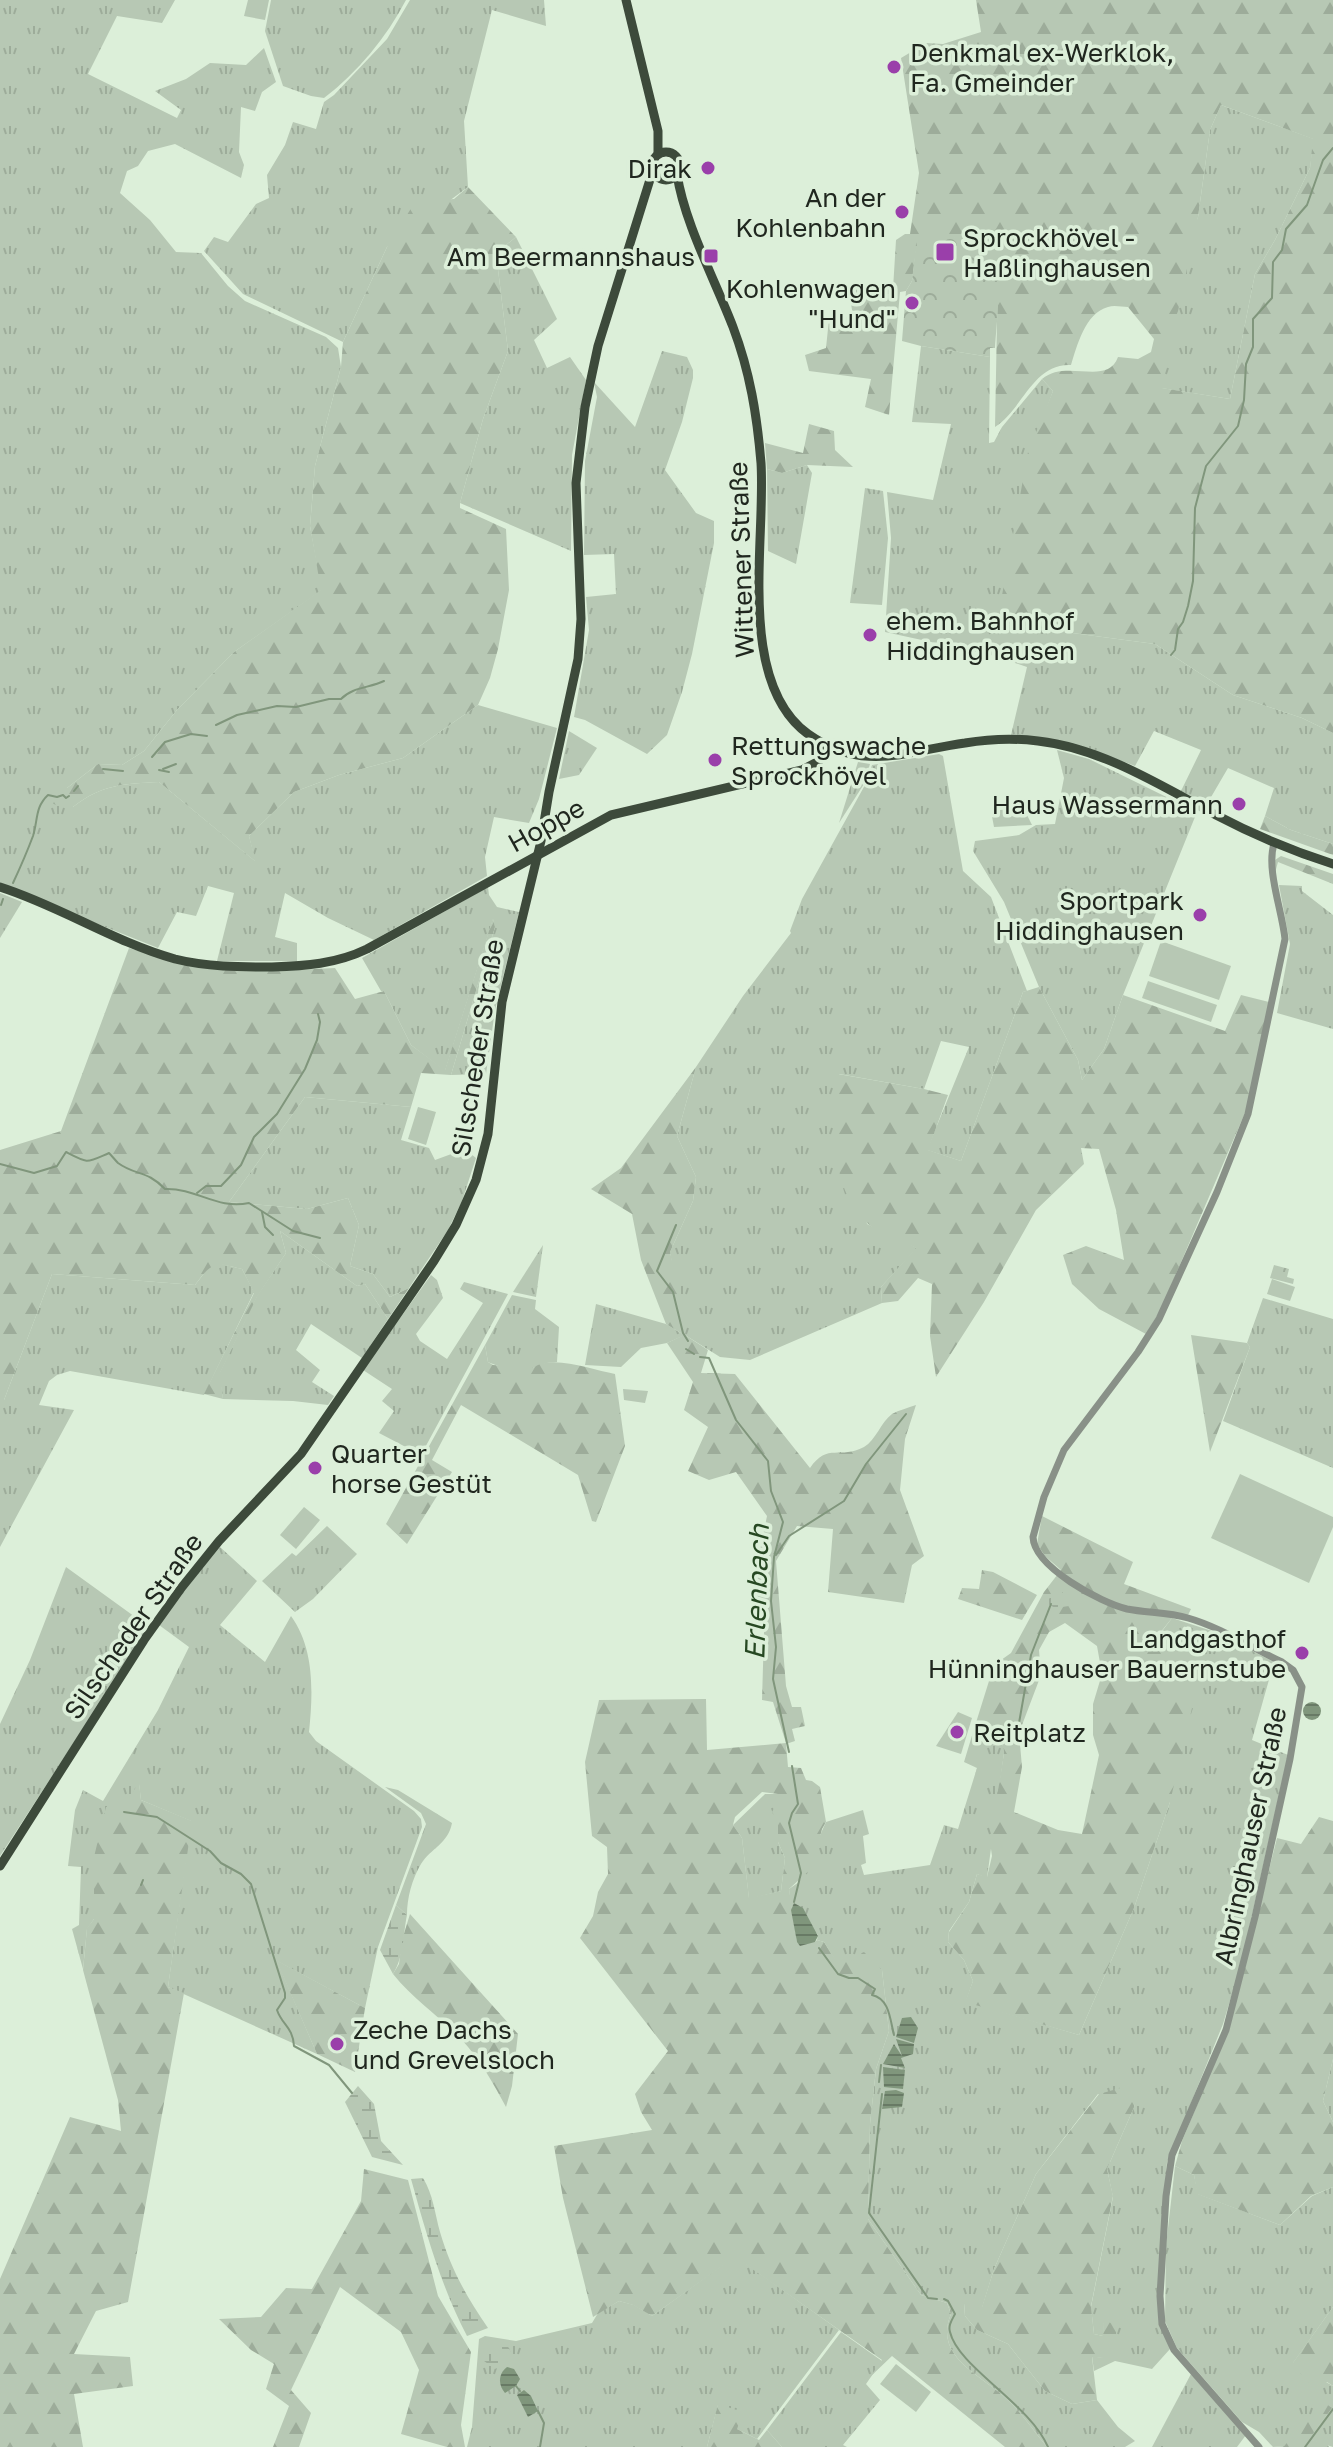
<svg xmlns="http://www.w3.org/2000/svg" width="1333" height="2447" font-family="'Golos Text',sans-serif">
  <defs>
    <pattern id="grass-tufts" width="24" height="20" patternUnits="userSpaceOnUse" patternTransform="scale(2)"><rect width="24" height="20" fill="#b7c8b4"/><path d="M3 7l-1-3M5 7V3M7 7l1-3M15 17l-1-3M17 17v-4M19 17l1-3" fill="none" stroke="#9dac9a"/></pattern>
    <pattern id="forest-firs" width="22" height="20" patternUnits="userSpaceOnUse" patternTransform="scale(2)"><rect width="22" height="20" fill="#b7c8b4"/><path d="M5 1l3.5 6h-7zM16 11l3.5 6h-7z" fill="#9dac9a"/></pattern>
    <pattern id="wetland-marsh" width="20" height="14" patternUnits="userSpaceOnUse" patternTransform="scale(2)"><rect width="20" height="14" fill="#b7c8b4"/><path d="M1 5h8M5 5V1M11 12h8M15 12V8" fill="none" stroke="#9dac9a"/></pattern>
    <pattern id="park-crowns" width="20" height="18" patternUnits="userSpaceOnUse" patternTransform="scale(2)"><rect width="20" height="18" fill="#b7c8b4"/><path d="M2 6a3 3 0 1 1 6 0M12 15a3 3 0 1 1 6 0" fill="none" stroke="#9dac9a"/></pattern>
    <pattern id="water-rules" width="6" height="5" patternUnits="userSpaceOnUse" patternTransform="scale(2)"><rect width="6" height="5" fill="#80967c"/><path d="M0 2.5h6" fill="none" stroke="#687a65"/></pattern>
  </defs>
  <rect width="100%" height="100%" fill="#dcefd9"/>
  <g fill="url(#grass-tufts)">
    <path d="M0 0H175L162 23 117 16 88 74 177 118 181 110 155 91 186 79 210 63 246 65 264 48 276 82 262 92 255 111 241 107 239 152 244 165 241 178 175 144 148 151 138 166 127 171 120 193 150 220 176 252 201 253 228 286 245 301 326 337 338 348 341 367 315 466 310 526 322 590 234 652 177 710 144 751 122 765 98 764 67 788 73 807C102 784 124 784 159 782L255 861 249 836 294 792 339 775 403 758 478 705 557 728 539 799 529 823 494 817 485 857 487 876 374 940 328 918 285 893 275 937 297 943V961H217L234 893 208 886 196 916 177 912 158 948 0 885Z"/>
    <path d="M271 0H406C386 38 358 72 324 98L311 96 283 86 265 31Z"/>
    <polygon points="410,0 544,0 546,26 492,10 464,121 468,187 387,247 343,342 243,294 204,251 214,237 228,242 256,204 269,198 267,175 285,145 293,122 316,129 324,102 334,95 387,39"/>
    <polygon points="1221,105 1314,139 1310,168 1275,240 1255,274 1230,399 1161,388 1154,339 1198,217 1210,130"/>
    <polygon points="516,237 557,319 534,340 547,368 570,357 586,380 572,455 571,551 460,503 483,419 508,351 496,253"/>
    <path d="M921 346 990 357 989 443 994 442 1002 427 1042 379 1053 391 1042 421 998 623 1155 644 1233 695 1302 718 1333 733V844L1291 830 1265 816 1274 788 1228 768 1207 804 1181 791 1201 750 1154 731 1135 766C1094 750 1055 736 1011 735L1027 667 991 655 885 632 891 538 887 492 933 500 951 424 912 422Z"/>
    <polygon points="662,351 687,357 693,370 693,378 682,422 665,470 696,513 714,521 714,543 692,654 682,692 667,735 647,754 585,720 574,717 589,630 586,597 616,594 614,554 584,555 585,461 597,397 594,382 635,427"/>
    <polygon points="807,465 812,473 796,564 768,551 767,469 782,473"/>
    <polygon points="865,488 883,491 888,538 882,605 850,603"/>
    <polygon points="569,731 597,748 579,775 559,779"/>
    <polygon points="1057,750 1089,759 1197,812 1123,995 1104,1049 1082,1080 1078,1060 1039,987 1004,902 973,851 975,841 1019,835 1036,825 1055,824 1064,778"/>
    <polygon points="939,754 943,756 963,871 991,897 1027,991 1023,992 961,1161 927,1150 969,1047 941,1041 924,1089 839,1074 867,1224 917,1248 881,1287 882,1303 750,1360 720,1357 685,1335 667,1343 641,1348 621,1367 585,1365 596,1304 666,1324 684,1335 670,1252 693,1201 696,1177 677,1136 696,1067 743,996 791,933 790,931 802,899 865,785 872,765"/>
    <polygon points="858,762 870,764 864,784 839,823"/>
    <polygon points="1279,885 1302,886 1302,891 1333,915 1333,1029 1277,1013 1290,944"/>
    <polygon points="488,887 489,895 497,907 519,912 495,1010 486,1074 451,1075 495,927 493,919 445,1071 411,1045 384,991 381,991 362,958"/>
    <polygon points="0,893 22,902 0,938"/>
    <polygon points="305,1097 411,1107 401,1140 429,1148 435,1160 465,1149 476,1158 462,1201 448,1230 409,1288 390,1297 373,1274 350,1266 359,1225 348,1198 307,1209 229,1202"/>
    <polygon points="280,1231 357,1286 365,1284 388,1319 362,1358 311,1324 296,1350 320,1370 312,1382 334,1396 328,1405 293,1401 223,1399 219,1374 257,1296 286,1253"/>
    <polygon points="543,1245 536,1297 513,1292"/>
    <polygon points="218,1263 242,1269 254,1292 204,1395 70,1371 57,1375 49,1381 39,1405 74,1410 0,1547 0,1400 4,1400 52,1274 195,1285 209,1267"/>
    <polygon points="431,1275 437,1280 443,1298 416,1334 420,1341 447,1359 483,1303 460,1289 464,1282 508,1294 421,1455 379,1433 394,1411 382,1401 392,1389 363,1370"/>
    <path d="M512 1295 536 1300 535 1309 559 1327 557 1362C546 1362 542 1365 533 1368 521 1372 498 1367 488 1362L485 1345Z"/>
    <polygon points="1263,1298 1333,1319 1333,1468 1223,1421 1250,1347 1247,1343"/>
    <polygon points="327,1526 357,1554 313,1599 295,1612 262,1581 292,1553 296,1556"/>
    <path d="M220 1547 257 1581 220 1625 265 1662 291 1616C315 1649 313 1694 309 1732L316 1741 414 1811 421 1819 422 1827 378 1947 365 2008 277 1961 317 2054 168 1987 191 1821 141 1800 139 1784 95 1906 94 1919 87 1929 83 1969 72 1929 79 1925 81 1867 68 1866 75 1810 83 1790 103 1801 158 1710 189 1647 159 1625 186 1588Z"/>
    <polygon points="66,1567 149,1627 0,1856 0,1724 30,1660"/>
    <path d="M1172 1618 1215 1632 1274 1662 1252 1740 1288 1755 1241 1964 1223 2024 1167 2162 1158 2293 1170 2349 1152 2369 1115 2361 1094 2371 1092 2356 1102 2358 1104 2321 1103 2336 1094 2334 1091 2307 1113 2197 1107 2169 1135 2105 1098 2094 1036 2174 994 2269 982 2308 964 2304 965 2316 977 2330 1008 2344 1045 2391 1072 2404 1097 2400 1118 2427 1135 2441 1125 2447H1047C1035 2433 1024 2416 1011 2403 985 2376 932 2359 951 2314L947 2303 921 2295 868 2219 870 2124 876 2069 889 2031 882 1970 837 1963 824 1942 817 1940 818 1935 792 1906 791 1910 789 1889 799 1882 826 1822 863 1810 869 1834 863 1836 866 1863 861 1865 864 1875 930 1865 944 1825 958 1829 977 1768 964 1762 974 1729 1000 1727 1004 1753 987 1878 977 1874 969 1902 949 1931 948 1942 964 1960 973 1981 966 2001 1079 2035 1134 1908 1170 1802 1156 1639Z"/>
    <path d="M385 1787 398 1790 452 1823C448 1844 431 1848 421 1864 412 1879 407 1898 407 1915L396 1905 426 1824 421 1813Z"/>
    <polygon points="765,1794 778,1794 778,1842 785,1858 781,1891 749,1899 742,1838 733,1825"/>
    <polygon points="1333,2059 1333,2122 1323,2101"/>
    <polygon points="1175,2166 1194,2175 1198,2194 1280,2225 1312,2196 1333,2187 1333,2307 1293,2363 1333,2386 1333,2447 1308,2439 1332,2408 1284,2446 1273,2447 1259,2432 1242,2422 1177,2348 1165,2321 1166,2246"/>
    <polygon points="735,2256 839,2330 757,2439 737,2429 718,2405 707,2447 467,2447 472,2427 479,2339 485,2336 516,2341 592,2323 598,2313 619,2301 634,2305 652,2316"/>
    <polygon points="841,2332 882,2361 866,2384 880,2400 843,2445 847,2447 782,2447 767,2430"/>
    <polygon points="1191,2374 1246,2435 1237,2447 1152,2447"/>
  </g>
  <g fill="url(#forest-firs)" fill-rule="evenodd">
    <path d="M976 0H1333V733L1302 718 1233 695 1155 644 997 623 1028 452 1053 391 1042 379C1066 358 1107 387 1118 357L1138 359 1151 352 1154 339 1128 307C1122 307 1114 305 1108 307 1085 313 1077 346 1071 365 1033 363 1023 409 995 427L998 269C968 240 960 234 918 235L912 281 906 291 900 292 889 415 865 407 871 379 809 371 805 355 826 348 829 319 853 316 848 285 893 289 896 240 905 234H910L919 173 901 58 926 43 943 44 981 32ZM1221 105 1313 139 1310 168 1275 240 1255 274 1230 399 1162 388 1170 332 1178 311 1198 217 1210 130Z"/>
    <path d="M468 187 516 237 496 253 508 351 483 419 460 503V508L506 529 509 590 498 649 490 678 478 705 403 758 339 775 294 792 249 836 256 862 159 782C124 784 102 784 73 807L56 805 40 797 45 779 67 788 98 764 122 765 144 751 177 710 234 652 321 590 310 526 315 466 341 367 343 342 387 247 415 202 454 199Z"/>
    <polygon points="809,424 834,431 835,450 853,467 807,465 782,473 767,469 765,443 803,453"/>
    <polygon points="1265,816 1291,830 1333,844 1333,855 1260,829"/>
    <polygon points="1281,856 1333,874 1333,884 1278,862 1275,873 1275,860"/>
    <path d="M493 918 495 927 451 1075 421 1073 411 1107 305 1097 229 1202 307 1209 348 1198 359 1225 350 1266 373 1274 390 1297 409 1288 388 1319 365 1284 357 1286 280 1231 286 1253 257 1297 220 1373 223 1399 204 1394 254 1293 242 1269C214 1262 213 1261 195 1285L52 1274 4 1400H0V1150L61 1131 129 948 190 966 274 971 335 968 355 999 384 991 411 1045 445 1070Z"/>
    <path d="M1039 987 1078 1060 1082 1080 1104 1049 1123 995 1225 1031 1241 995 1269 1002 1247 1108 1161 1309 1146 1334 1099 1309 1072 1284 1063 1255 1086 1246 1124 1260 1116 1210 1099 1149 1081 1148 1084 1164 1036 1210 984 1302 936 1377 930 1336 932 1284 918 1278 898 1301 882 1303 881 1287 916 1248C901 1241 878 1234 866 1222 828 1184 833 1123 838 1074L924 1089 948 1095 928 1150 961 1161 1023 992Z"/>
    <path d="M696 1067 677 1136 696 1177 693 1201 670 1252 685 1317V1335L708 1350 701 1373 735 1374 810 1468C828 1442 840 1460 864 1447 876 1440 881 1422 892 1414 899 1410 908 1408 916 1405L905 1439 900 1490 924 1556 912 1565 904 1603 828 1592 833 1529 797 1526 776 1561 786 1686 792 1707H801L805 1726 792 1729 795 1741 786 1744 788 1767 801 1768 806 1780 812 1781 820 1787 826 1822 822 1829 812 1868 789 1889 797 1942H815L817 1940 824 1942 838 1963 864 1952 882 1970 889 2031 876 2069 870 2124 868 2219 921 2295 947 2303 951 2314C932 2359 985 2376 1011 2403 1024 2416 1035 2433 1047 2447H1005L892 2356 870 2377 882 2360 735 2257 652 2316 633 2305 619 2301 593 2317 563 2198 554 2146 652 2130 641 2112 635 2094 668 2051 580 1938 593 1916 598 1892 608 1874 607 1847 592 1836 585 1762 599 1700 706 1699 707 1750 786 1743 773 1702 762 1700 764 1632 753 1585 767 1516 736 1472 709 1480 688 1471 708 1427 684 1410 693 1382 667 1343 684 1335 666 1324 641 1260 632 1214 591 1189 621 1168ZM762 1792 778 1794V1801L772 1812 778 1821V1842L785 1858 781 1891 749 1898 742 1838 733 1825 735 1817Z"/>
    <polygon points="1191,1335 1247,1343 1250,1347 1210,1452"/>
    <path d="M485 1345 488 1362 493 1365 533 1368C552 1354 592 1370 615 1374L625 1446 596 1522 592 1521 578 1475 461 1405 432 1460 452 1472 407 1544 386 1524Z"/>
    <path d="M1042 1516 1133 1562 1124 1584 1191 1609 1188 1615 1176 1613 1156 1638 1197 1654 1183 1685 1192 1708 1170 1802 1134 1908 1079 2035 965 2002 973 1981 964 1960 948 1942 949 1932 969 1902 977 1874 987 1877 992 1856 990 1842 1004 1753 1000 1727 974 1729 994 1665 1011 1653 1044 1592 1061 1570 1045 1556 1037 1544ZM1065 1623 1097 1646 1102 1674 1093 1704V1735L1099 1755 1082 1834 1058 1830 1014 1812 1022 1767 1019 1733 1041 1675 1039 1650 1049 1632Z"/>
    <polygon points="982,1570 993,1572 1037,1595 1022,1620 958,1599 962,1588 979,1589"/>
    <polygon points="139,1782 141,1800 192,1821 168,1987 184,1993 128,2302 96,2311 74,2354 130,2357 133,2386 74,2394 83,2447 0,2447 0,2279 70,2117 121,2131 118,2100 83,1970 87,1928 94,1919 94,1857 106,1807 125,1805"/>
    <polygon points="1319,1817 1333,1821 1333,2059 1323,2101 1333,2122 1333,2187 1311,2196 1280,2225 1197,2194 1194,2175 1175,2166 1182,2141 1229,2029 1277,1838 1301,1844"/>
    <path d="M410 1914 518 2034 512 2086 506 2107C493 2083 480 2059 461 2039 439 2016 413 1999 393 1974L399 1964 402 1940Z"/>
    <polygon points="276,1960 365,2008 355,2072 317,2054"/>
    <polygon points="1124,2087 1135,2105 1107,2169 1113,2196 1091,2306 1094,2334 1103,2336 1104,2320 1116,2325 1116,2339 1102,2358 1092,2357 1097,2400 1072,2404 1045,2391 1008,2344 977,2330 965,2316 964,2303 982,2307 994,2269 1036,2174 1099,2094"/>
    <polygon points="364,2169 408,2180 438,2296 471,2352 461,2425 465,2447 447,2447 401,2434 419,2370 401,2332 340,2287 291,2390 311,2413 299,2447 273,2447 289,2406 266,2389 274,2364 251,2350 219,2319 261,2317 286,2288 312,2289 361,2201"/>
    <polygon points="1333,2307 1333,2386 1327,2382 1313,2387 1292,2364"/>
    <polygon points="1325,2403 1332,2408 1309,2439 1327,2444 1329,2447 1274,2447 1284,2446"/>
    <polygon points="718,2404 743,2412 737,2429 759,2440 767,2430 782,2447 707,2447"/>
  </g>
  <g fill="url(#wetland-marsh)">
    <polygon points="1060,1590 1066,1596 1069,1606 1055,1608 1045,1602"/>
    <path d="M396 1905 407 1915C403 1934 404 1957 393 1974L380 1950Z"/>
    <polygon points="358,2086 374,2104 381,2141 403,2165 372,2157 345,2102"/>
    <path d="M423 2178C433 2194 435 2214 440 2232 451 2269 466 2296 488 2328L467 2336C441 2286 426 2233 411 2179Z"/>
    <polygon points="490,2340 507,2345 514,2358 495,2369 480,2358 482,2343"/>
  </g>
  <g fill="url(#park-crowns)">
    <path d="M944 234C959 239 980 243 991 254 1004 269 996 327 995 348H990V357L921 346 902 341 906 291 912 281 917 235Z"/>
    <polygon points="1274,1265 1289,1269 1287,1277 1294,1279 1293,1284 1270,1278"/>
  </g>
  <g fill="#b7c8b4">
    <polygon points="248,0 269,0 265,20 244,16"/>
    <polygon points="1023,807 1032,825 994,827 991,811"/>
    <polygon points="1161,941 1231,966 1219,1000 1149,976"/>
    <polygon points="1148,981 1217,1005 1211,1022 1142,998"/>
    <polygon points="418,1107 436,1112 426,1145 408,1139"/>
    <polygon points="1272,1279 1295,1287 1290,1301 1267,1294"/>
    <polygon points="623,1389 648,1391 645,1403 624,1400"/>
    <polygon points="1240,1474 1333,1517 1333,1527 1309,1583 1211,1538"/>
    <polygon points="304,1507 320,1520 296,1549 280,1535"/>
    <polygon points="958,1712 972,1718 961,1754 936,1746"/>
    <polygon points="896,2364 931,2392 916,2412 880,2384"/>
  </g>
  <g fill="url(#water-rules)">
    <circle cx="1312" cy="1711" r="9"/>
    <polygon points="794,1903 803,1908 818,1936 815,1942 800,1946 797,1942 791,1910"/>
    <polygon points="911,2017 918,2028 914,2043 896,2037 902,2018"/>
    <polygon points="896,2039 914,2044 913,2054 901,2058 905,2068 883,2064 894,2044 902,2056"/>
    <polygon points="883,2067 905,2070 903,2089 884,2087"/>
    <polygon points="896,2090 904,2093 902,2107 882,2109 885,2091"/>
    <path d="M507 2367 514 2369 520 2379 516 2386 505 2393C498 2385 498 2374 507 2367Z"/>
    <polygon points="524,2390 531,2396 538,2411 528,2417 517,2395"/>
  </g>
  <g fill="none" stroke-linecap="round" stroke-linejoin="round">
    <g stroke="#80967c" stroke-width="2">
      <polyline points="1171,655 1175,650 1178,629 1183,622 1188,606 1193,581 1195,508 1206,466 1238,426 1244,400 1246,364 1253,347 1253,319 1272,298 1273,262 1282,250 1286,229 1307,205 1323,160 1333,148"/>
      <path d="M216 725 237 715 277 706 296 707 329 699H341C352 687 370 688 384 681"/>
      <polyline points="152,757 165,742 191,734 207,736"/>
      <polyline points="103,769 123,771"/>
      <polyline points="163,769 176,764"/>
      <polyline points="159,770 169,772"/>
      <polyline points="74,791 78,786"/>
      <path d="M13 883C20 868 27 852 33 836 38 820 35 807 48 795L57 797 63 795 66 798 69 796"/>
      <polyline points="1,905 3,899"/>
      <path d="M0 1164 34 1173 57 1166 66 1152C89 1164 86 1163 109 1153 112 1156 115 1160 118 1163 136 1176 147 1170 165 1189 197 1188 217 1210 249 1203L293 1231 320 1238"/>
      <polyline points="197,1193 206,1186 221,1186 241,1165 254,1137 277,1114 305,1069 317,1040 320,1022 318,1014"/>
      <polyline points="262,1212 265,1227 273,1235"/>
      <polyline points="676,1225 657,1271 673,1292 683,1333 688,1341"/>
      <polyline points="686,1349 694,1354"/>
      <polyline points="700,1357 709,1358 736,1420 768,1461 771,1491 783,1522 774,1557 771,1601 776,1647 773,1679 789,1752"/>
      <polyline points="776,1555 789,1536 844,1501 866,1464 906,1414"/>
      <polyline points="1019,1723 1031,1655 1051,1604"/>
      <polyline points="792,1766 798,1804 792,1813 789,1823 801,1873 794,1902"/>
      <path d="M124 1812 157 1817 210 1851 221 1863 241 1874 251 1884 285 1993V1998L277 2010C282 2025 293 2027 294 2046L329 2065 352 2093"/>
      <polyline points="141,1885 143,1880"/>
      <path d="M819 1948 838 1974 849 1978H858L875 1989 872 1995C890 1999 890 2020 894 2035"/>
      <polyline points="879,2082 881,2065"/>
      <polyline points="882,2094 869,2213 928,2298 937,2299"/>
      <path d="M944 2299 948 2301 955 2314C952 2320 948 2325 950 2332 958 2367 1030 2404 1048 2447"/>
      <polyline points="516,2386 520,2391"/>
      <polyline points="538,2411 544,2423 540,2447"/>
      <polyline points="1305,2447 1333,2409"/>
    </g>
    <path stroke="#899188" stroke-width="7" d="M1259 2447 1174 2350 1162 2324 1160 2296 1166 2196 1172 2155 1226 2030 1255 1917 1290 1759 1302 1687 1293 1670 1282 1662C1252 1648 1220 1627 1188 1618 1168 1612 1147 1613 1127 1609 1101 1603 1034 1567 1033 1537L1044 1497 1064 1450 1138 1352 1159 1319 1217 1192 1248 1114 1285 939C1282 910 1266 869 1274 844"/>
    <g stroke="#3d4a3b" stroke-width="9">
      <polyline points="626,0 658,131 658,154"/>
      <circle cx="666" cy="166" r="14"/>
      <path d="M677 174C684 222 715 280 733 327 750 372 757 415 761 463 766 541 736 682 808 734 863 773 907 751 965 743 989 739 1014 738 1038 741 1101 748 1160 785 1216 815 1254 835 1292 851 1333 864"/>
      <path d="M0 887C60 906 114 942 175 959 207 967 239 967 272 967 305 966 336 964 367 949L611 815 802 770 819 761 829 746"/>
      <polyline points="0,1866 144,1640 182,1587 219,1541 301,1454 434,1261 456,1225 476,1180 488,1134 502,1002 541,841 549,792 578,659 581,619 576,483 585,407 598,346 653,170"/>
    </g>
  </g>
  <g fill="#9a3faa" stroke="#dcefd9" stroke-width="3">
    <circle cx="894" cy="67" r="8"/>
    <circle cx="708" cy="168" r="8"/>
    <circle cx="902" cy="212" r="8"/>
    <rect x="935" y="242" width="20" height="20" rx="4"/>
    <rect x="703" y="248" width="16" height="16" rx="4"/>
    <circle cx="912" cy="303" r="8"/>
    <circle cx="870" cy="635" r="8"/>
    <circle cx="715" cy="760" r="8"/>
    <circle cx="1239" cy="804" r="8"/>
    <circle cx="1200" cy="915" r="8"/>
    <circle cx="315" cy="1468" r="8"/>
    <circle cx="1302" cy="1653" r="8"/>
    <circle cx="957" cy="1732" r="8"/>
    <circle cx="337" cy="2044" r="8"/>
  </g>
  <g text-anchor="middle" dominant-baseline="central" stroke-width="7" stroke-linejoin="round" paint-order="stroke">
    <g font-size="26" fill="#20271f" stroke="#dcefd9" text-anchor="start">
      <text x="910" y="52">Denkmal ex-Werklok,<tspan x="910" dy="30">Fa. Gmeinder</tspan></text>
      <text x="692" y="168" text-anchor="end">Dirak</text>
      <text x="886" y="197" text-anchor="end">An der<tspan x="886" dy="30">Kohlenbahn</tspan></text>
      <text x="963" y="237">Sprockhövel -<tspan x="963" dy="30">Haßlinghausen</tspan></text>
      <text x="695" y="256" text-anchor="end">Am Beermannshaus</text>
      <text x="896" y="288" text-anchor="end">Kohlenwagen<tspan x="896" dy="30">"Hund"</tspan></text>
      <text x="886" y="620">ehem. Bahnhof<tspan x="886" dy="30">Hiddinghausen</tspan></text>
      <text x="731" y="745">Rettungswache<tspan x="731" dy="30">Sprockhövel</tspan></text>
      <text x="1223" y="804" text-anchor="end">Haus Wassermann</text>
      <text x="1184" y="900" text-anchor="end">Sportpark<tspan x="1184" dy="30">Hiddinghausen</tspan></text>
      <text x="331" y="1453">Quarter<tspan x="331" dy="30">horse Gestüt</tspan></text>
      <text x="1286" y="1638" text-anchor="end">Landgasthof<tspan x="1286" dy="30">Hünninghauser Bauernstube</tspan></text>
      <text x="973" y="1732">Reitplatz</text>
      <text x="353" y="2029">Zeche Dachs<tspan x="353" dy="30">und Grevelsloch</tspan></text>
    </g>
    <g font-size="26" fill="#20271f" stroke="#dcefd9">
      <text transform="translate(741 560) rotate(-92)">Wittener Straße</text>
      <text transform="translate(546 825) rotate(-29)">Hoppe</text>
      <text transform="translate(477 1048) rotate(-81)">Silscheder Straße</text>
      <text transform="translate(133 1626) rotate(-55)">Silscheder Straße</text>
      <text transform="translate(1250 1836) rotate(-78)">Albringhauser Straße</text>
    </g>
    <g font-size="28" font-style="italic" fill="#264822" stroke="#dcefd9">
      <text transform="translate(756 1592) rotate(-88)">Erlenbach</text>
    </g>
  </g>
</svg>
